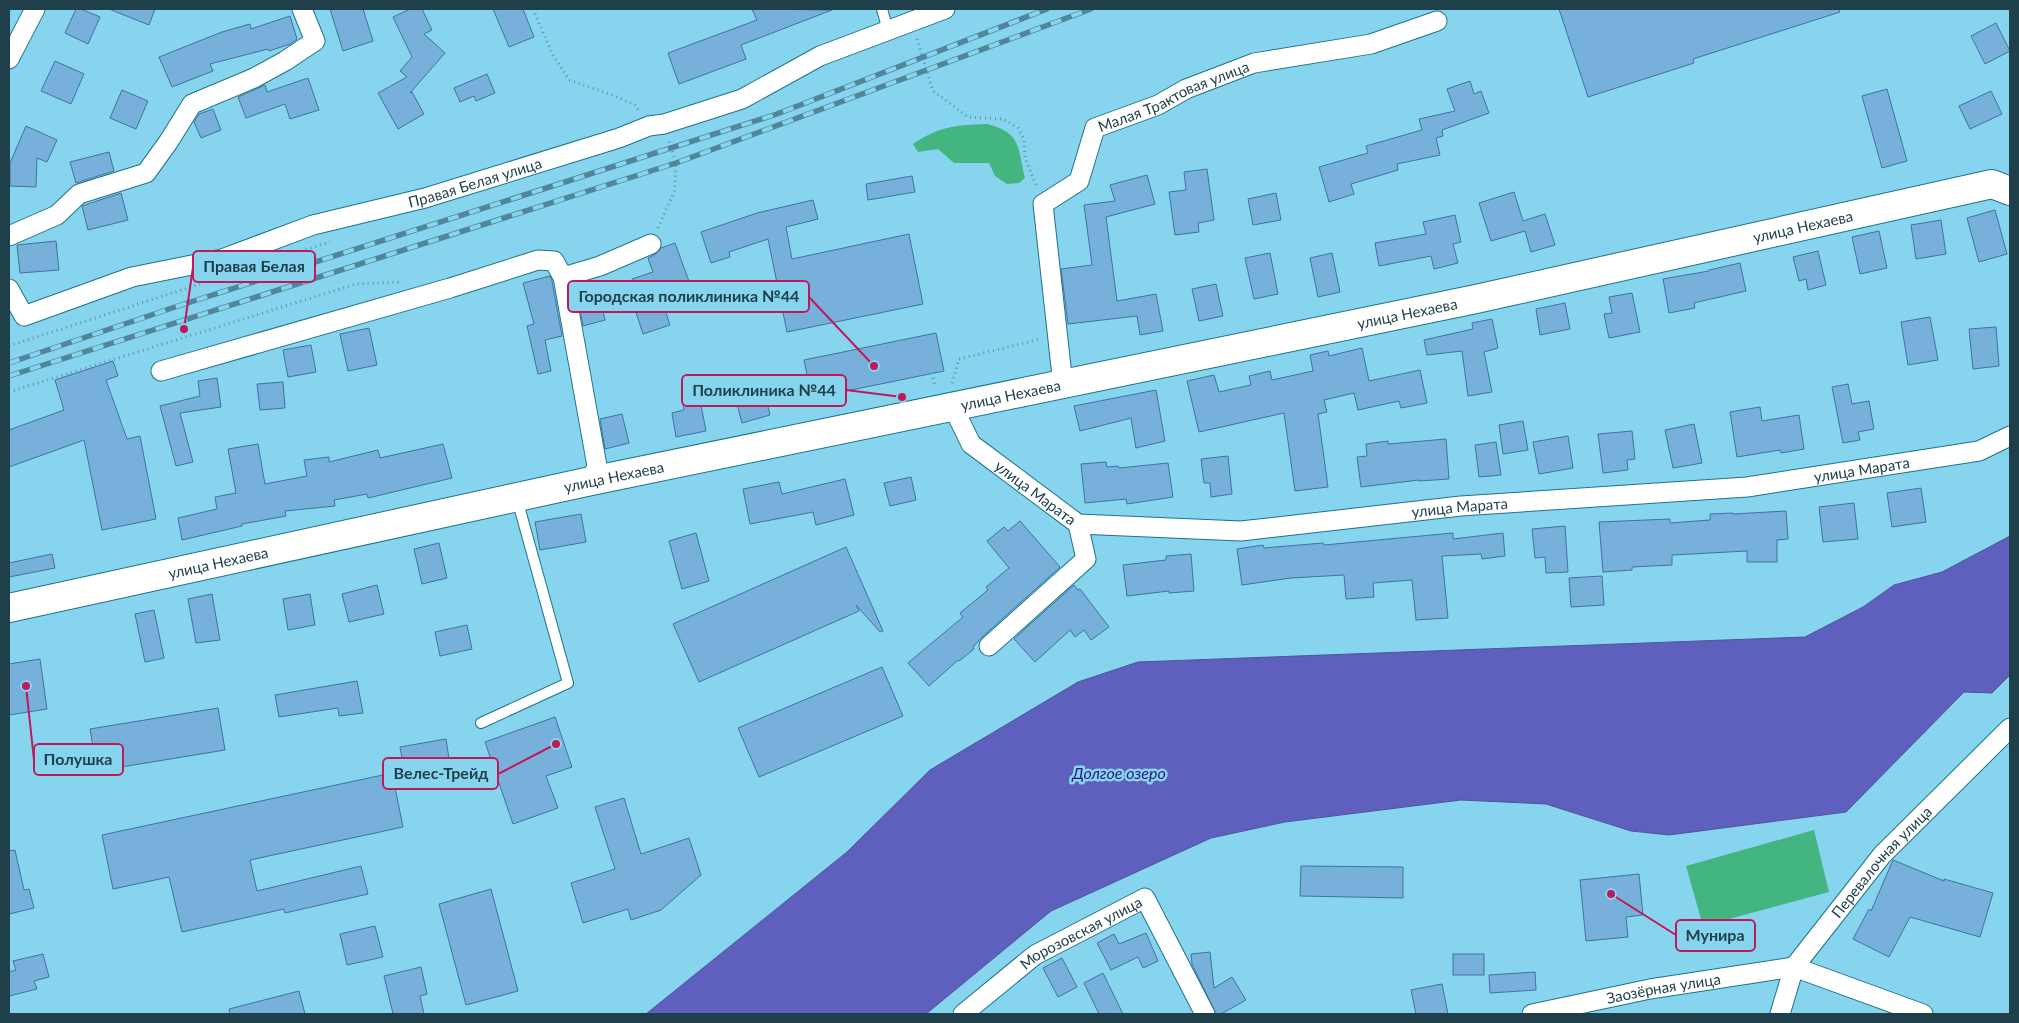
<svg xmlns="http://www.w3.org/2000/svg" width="2019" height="1023" font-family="Lato,sans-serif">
  <rect width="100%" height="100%" fill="#86d4ee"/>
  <g fill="#42b581">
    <path d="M987 124C1022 133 1017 147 1025 178L1019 183 1007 184 995 176 989 163H954L938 149 918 152 913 144C940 126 956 125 987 124Z"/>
    <polygon points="1814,830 1829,892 1703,926 1686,866"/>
  </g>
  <polygon fill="#5f5fbd" stroke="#4c569a" points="2010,536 2010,675 1992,693 1964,692 1846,812 1669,835 1631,831 1546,804 1461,800 1285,822 1211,838 1051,911 926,1014 646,1014 847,852 930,770 1078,682 1138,662 1805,637 1863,607 1894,585 1942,572"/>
  <g fill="#77b0da" stroke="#3d759c">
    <polygon points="76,9 81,9 100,17 88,44 65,33"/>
    <polygon points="109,9 155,9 149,25"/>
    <polygon points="330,9 363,9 373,41 343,51"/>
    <polygon points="410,9 422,9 432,30 424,34 445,53 410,93 412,92 424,114 398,129 378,93 407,77 400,71 412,57 393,17"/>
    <polygon points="493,9 523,9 534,37 509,47"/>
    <polygon points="752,9 832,10 741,45 746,59 679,84 668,53 757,20"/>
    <polygon points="1559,9 1839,9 1840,12 1693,59 1694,63 1588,97"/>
    <polygon points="290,16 297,39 290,44 269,51 268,49 210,64 213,71 172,87 159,57 222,32 250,24 251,29"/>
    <polygon points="1996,23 2010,51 1985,64 1971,36"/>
    <polygon points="55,61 84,74 71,104 41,91"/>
    <polygon points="487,74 495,93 476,101 474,96 460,102 454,88"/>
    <polygon points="308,78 319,110 290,119 285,104 246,118 238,97 265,85 267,92"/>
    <polygon points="1470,81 1474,94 1481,91 1489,113 1442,130 1443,136 1436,138 1440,155 1397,164 1398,170 1351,184 1354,194 1329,202 1319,167 1368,153 1366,146 1422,130 1419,119 1455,111 1447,89"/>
    <polygon points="1887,89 1907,161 1882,168 1862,96"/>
    <polygon points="122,90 148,101 136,129 110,118"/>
    <polygon points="1991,91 2002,114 1970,129 1959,106"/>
    <polygon points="213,109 221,130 201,138 194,122 199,114"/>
    <polygon points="26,126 57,140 47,162 37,158 36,187 10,186 10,163"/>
    <polygon points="109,152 114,171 76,183 70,162"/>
    <polygon points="1207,169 1214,220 1198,223 1199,232 1175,235 1169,192 1186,190 1184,172"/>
    <polygon points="1147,175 1155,204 1106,217 1117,301 1156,294 1163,331 1140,335 1137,316 1068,324 1061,269 1092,265 1084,205 1115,201 1110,185"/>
    <polygon points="912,176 915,192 868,200 866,184"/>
    <polygon points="1514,192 1523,221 1545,214 1555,245 1531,252 1525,231 1491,241 1479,203"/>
    <polygon points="121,193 128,220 88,230 82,206"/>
    <polygon points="1276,193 1281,220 1253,225 1248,199"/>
    <polygon points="813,200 818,219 786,227 792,259 909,234 923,304 787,332 768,239 729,252 730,257 711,263 701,232 757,213"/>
    <polygon points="1995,210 2007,254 1979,262 1967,218"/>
    <polygon points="1455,215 1461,242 1453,244 1458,263 1434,269 1431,256 1379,266 1375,243 1426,234 1423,222"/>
    <polygon points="1941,220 1946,254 1916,259 1911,225"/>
    <polygon points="1879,231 1887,268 1860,274 1852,237"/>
    <polygon points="56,241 59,270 20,273 17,245"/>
    <polygon points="675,243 691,287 661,298 670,325 643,334 633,303 639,301 632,279 653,272 648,258 656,254 661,248"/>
    <polygon points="1818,251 1826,285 1808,290 1806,279 1799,281 1793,257"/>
    <polygon points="1270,253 1278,294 1254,299 1245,258"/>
    <polygon points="1332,253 1340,292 1318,297 1310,258"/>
    <polygon points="1740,263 1746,291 1702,301 1694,303 1695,308 1669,313 1663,279 1709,271 1709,270"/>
    <polygon points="550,276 552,281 562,336 545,340 551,371 538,374 527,326 534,324 523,283"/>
    <polygon points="1216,284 1223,316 1199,321 1192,289"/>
    <polygon points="598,288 605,320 583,326 577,293"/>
    <polygon points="1632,293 1640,332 1609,338 1604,314 1612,313 1609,297"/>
    <polygon points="1565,303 1570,329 1540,335 1536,309"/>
    <polygon points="1930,317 1938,360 1908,365 1901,322"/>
    <polygon points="1492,319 1498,348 1484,352 1492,392 1468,396 1462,351 1427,355 1424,340 1473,329 1472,323"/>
    <polygon points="1996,327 1999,366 1973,369 1969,329"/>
    <polygon points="369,328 377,365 348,371 340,334"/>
    <polygon points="936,333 944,371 812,398 804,360"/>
    <polygon points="311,345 316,372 288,377 283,350"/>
    <polygon points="1362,348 1369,381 1420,370 1427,403 1401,408 1399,401 1358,410 1354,393 1324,400 1327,412 1318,414 1328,487 1295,491 1284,413 1199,432 1187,381 1214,375 1219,392 1251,385 1249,376 1270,371 1272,380 1313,371 1310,355 1328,351 1329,356"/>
    <polygon points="113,361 118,376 106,380 127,439 140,436 156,519 102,530 84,440 9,467 9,430 64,410 55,380"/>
    <polygon points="217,378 221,407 180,413 193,462 176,466 160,406 200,396 198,381"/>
    <polygon points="283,382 285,408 260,410 257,384"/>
    <polygon points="762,382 770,415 742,423 733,389"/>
    <polygon points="1848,384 1852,404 1869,401 1874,429 1858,432 1860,440 1843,443 1832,387"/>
    <polygon points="1156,390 1165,441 1136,448 1131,418 1080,431 1074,406"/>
    <polygon points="700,400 706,431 676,437 672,413 684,410 683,403"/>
    <polygon points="1760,407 1762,421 1799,415 1804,449 1781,453 1780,450 1737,457 1730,412"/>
    <polygon points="622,414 629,443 605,449 600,419"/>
    <polygon points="1523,421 1528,450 1503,454 1499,425"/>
    <polygon points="1694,424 1702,463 1673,468 1665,430"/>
    <polygon points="1632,431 1635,459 1627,460 1628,470 1603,473 1598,434"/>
    <polygon points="1568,436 1573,468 1539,474 1533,442"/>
    <polygon points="1446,439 1449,479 1419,481 1419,480 1361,487 1357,457 1367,456 1366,444 1388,441 1388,444"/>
    <polygon points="1496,442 1501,475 1479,477 1475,445"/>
    <polygon points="258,444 265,484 307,476 304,460 329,457 329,462 378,450 380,458 443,444 452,478 368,498 367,494 334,500 335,506 285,511 286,516 242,524 242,526 182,540 178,518 217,509 215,497 236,493 228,449"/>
    <polygon points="1228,456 1232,494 1211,497 1210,483 1204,483 1201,459"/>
    <polygon points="1106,462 1107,467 1118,466 1119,468 1168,463 1173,497 1127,504 1126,499 1085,503 1081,464"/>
    <polygon points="911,477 916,500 890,506 884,483"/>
    <polygon points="845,479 854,515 816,525 813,512 750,524 743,489 779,482 782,494"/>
    <polygon points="1921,488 1926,522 1892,527 1887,493"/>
    <polygon points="1854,503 1858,539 1823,542 1819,507"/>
    <polygon points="1786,511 1788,539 1777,540 1777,562 1747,562 1747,551 1672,555 1672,565 1632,567 1632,570 1603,572 1599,522 1670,519 1670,523 1710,520 1710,514 1733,513 1733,514"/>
    <polygon points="581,514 586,542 540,550 535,522"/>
    <polygon points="1020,521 1060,567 981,638 973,647 974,649 959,661 958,660 929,686 908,663 963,617 960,613 988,590 986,587 1009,568 987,541 1004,527 1008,531"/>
    <polygon points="1565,526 1568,572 1546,573 1545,557 1535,558 1532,529"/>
    <polygon points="696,533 709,581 682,589 669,541"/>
    <polygon points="1453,533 1453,539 1503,533 1505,556 1482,559 1481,554 1442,556 1448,618 1416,620 1412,580 1373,583 1374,597 1346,599 1344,575 1291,578 1242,585 1237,549 1263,545 1264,548 1323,543 1324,545"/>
    <polygon points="439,543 447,578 422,584 414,549"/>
    <polygon points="846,547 883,631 880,632 856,605 859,611 699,682 673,624"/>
    <polygon points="52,554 55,568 9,577 9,563"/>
    <polygon points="1191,554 1194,591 1169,593 1169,591 1127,596 1123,565 1166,560 1166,556"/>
    <polygon points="1602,576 1604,605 1571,607 1569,578"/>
    <polygon points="377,585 384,614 349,622 342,594"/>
    <polygon points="1074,585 1078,590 1080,589 1109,627 1091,640 1084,630 1075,637 1070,630 1035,662 1014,639"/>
    <polygon points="212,594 220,640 196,643 188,599"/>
    <polygon points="310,594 315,625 288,630 283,599"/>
    <polygon points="154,610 164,658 145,662 135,614"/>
    <polygon points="467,625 472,649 440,656 435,632"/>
    <polygon points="40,659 47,709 9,715 9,664"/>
    <polygon points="882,667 903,716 759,777 738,728"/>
    <polygon points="357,681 363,713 339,716 338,708 279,717 275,695"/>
    <polygon points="218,708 225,750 97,771 90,729"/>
    <polygon points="555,717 572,767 546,776 558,808 513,824 485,742"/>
    <polygon points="446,739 451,772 406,780 400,747"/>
    <polygon points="392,773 403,827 250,860 257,891 361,866 368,894 285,913 284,909 182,932 169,877 113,889 102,835"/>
    <polygon points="624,798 641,854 689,838 701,875 661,910 631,920 628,909 583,923 571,883 615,869 595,807"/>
    <polygon points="15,850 24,890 29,889 34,908 9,914 9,851"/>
    <polygon points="1893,860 1944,881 1944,879 1993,893 1980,937 1910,917 1889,957 1853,939 1869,909 1871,911"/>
    <polygon points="1301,866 1403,867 1403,898 1300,896"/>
    <polygon points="1639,874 1643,915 1626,917 1628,937 1586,941 1580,880"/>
    <polygon points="491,889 518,991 466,1005 439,904"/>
    <polygon points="375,926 383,957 347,965 340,934"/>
    <polygon points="1146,933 1158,961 1143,968 1138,957 1111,970 1097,943 1114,934 1119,944"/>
    <polygon points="1210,952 1214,988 1232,977 1246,1000 1221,1014 1216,1014 1192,964 1191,954"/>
    <polygon points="43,954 49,977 34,981 37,989 9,996 9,972 16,970 13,961"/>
    <rect x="1453" y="954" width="31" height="21"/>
    <polygon points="1062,958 1077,987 1058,997 1043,968"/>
    <polygon points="421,967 427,994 420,996 424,1014 393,1014 384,976"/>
    <polygon points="1535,972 1536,990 1490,993 1489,975"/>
    <polygon points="1103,973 1123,1014 1099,1014 1084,983"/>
    <polygon points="1442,984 1448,1014 1416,1014 1411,990"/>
    <polygon points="299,991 305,1014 230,1014 229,1009"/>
  </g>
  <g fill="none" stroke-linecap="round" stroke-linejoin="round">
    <defs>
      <g id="lane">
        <polyline points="882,9 888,31"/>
        <polyline points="481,723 568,683 517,499"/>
      </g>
      <g id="street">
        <polyline points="9,59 35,9"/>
        <polyline points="9,236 57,215 79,194 146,173 169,141 192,104 254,78 285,61 315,41 302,9"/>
        <path id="s1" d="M9 289 24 316 132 277 222 259 313 225 425 198 619 138 649 126 664 124 742 99 820 56 945 9"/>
        <polyline points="161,371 450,288 538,260 554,261 563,277"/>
        <path id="s2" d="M1063 385 1043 204 1079 181 1095 128 1158 105 1186 89 1254 63 1371 44 1437 21"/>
        <path id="s3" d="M953 407 971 444 1078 524 1241 531 1461 506 1747 487 1979 451 2010 436"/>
        <polyline points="591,481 597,466 563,277 600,266 651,244"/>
        <polyline points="989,646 1086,559 1078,524"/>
        <path id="s4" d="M963 1014 1035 955 1145 898 1205 1014"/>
        <path id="s5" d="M1532 1014 1650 989 1794 967 1923 1014"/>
        <path id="s6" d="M1780 1014 1794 967 1882 855 2010 728"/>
      </g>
      <g id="secondary">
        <path id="s7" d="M9 608 591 481 1476 299 1992 184 2010 191"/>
      </g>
    </defs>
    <use href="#lane" stroke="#1e738a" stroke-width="12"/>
    <use href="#street" stroke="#1e738a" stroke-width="21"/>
    <use href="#secondary" stroke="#1e738a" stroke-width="30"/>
    <g stroke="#5b96a9" stroke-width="3" stroke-dasharray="1 4" stroke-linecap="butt">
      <polyline points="533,9 553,55 569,80 615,96 635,105 638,110"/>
      <polyline points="917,39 933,91 968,117 1003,119 1018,128 1024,140 1025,158 1037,187"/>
      <polyline points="658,228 675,190 676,163 669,141"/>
      <polyline points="301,251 330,242"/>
      <polyline points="9,346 200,284"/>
      <polyline points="932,373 935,387"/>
      <polyline points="952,383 959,359 1040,339"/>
      <polyline points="9,392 356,284 401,282"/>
    </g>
    <use href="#lane" stroke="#fff" stroke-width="10"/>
    <use href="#street" stroke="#fff" stroke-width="19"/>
    <use href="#secondary" stroke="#fff" stroke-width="28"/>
    <defs>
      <g id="rail">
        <polyline points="9,363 175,307 777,114 1047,9"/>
        <polyline points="9,376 676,163 1091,9"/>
      </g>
    </defs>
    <use href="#rail" stroke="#508698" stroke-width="5.5"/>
    <use href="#rail" stroke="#86d4ee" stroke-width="4" stroke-dasharray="11" stroke-linecap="butt"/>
  </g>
  <g text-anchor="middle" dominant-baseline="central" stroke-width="5" stroke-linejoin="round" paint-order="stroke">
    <g font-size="15" fill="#1f404a" stroke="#86d4ee">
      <text stroke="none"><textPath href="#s2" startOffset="365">Малая Трактовая улица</textPath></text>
      <text stroke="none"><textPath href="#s1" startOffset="502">Правая Белая улица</textPath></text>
      <text stroke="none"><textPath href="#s7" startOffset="1834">улица Нехаева</textPath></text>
      <text stroke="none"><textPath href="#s7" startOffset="1429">улица Нехаева</textPath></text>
      <text stroke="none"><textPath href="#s7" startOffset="1024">улица Нехаева</textPath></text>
      <text stroke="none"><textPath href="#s3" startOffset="962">улица Марата</textPath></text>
      <text stroke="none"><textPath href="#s7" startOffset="619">улица Нехаева</textPath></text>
      <text stroke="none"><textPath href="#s3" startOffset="122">улица Марата</textPath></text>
      <text stroke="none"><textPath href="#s3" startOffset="558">улица Марата</textPath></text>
      <text stroke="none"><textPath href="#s7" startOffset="214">улица Нехаева</textPath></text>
      <text stroke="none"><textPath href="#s6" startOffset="186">Перевалочная улица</textPath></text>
      <text stroke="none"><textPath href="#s4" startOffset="144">Морозовская улица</textPath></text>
      <text stroke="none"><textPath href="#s5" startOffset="134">Заозёрная улица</textPath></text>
    </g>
    <g font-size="16" font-style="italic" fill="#2c1286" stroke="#86d4ee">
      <text x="1119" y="772">Долгое озеро</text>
    </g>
  </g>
  <path fill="none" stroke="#c2185b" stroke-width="2" d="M184 329L193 267M874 366L809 297M902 397L846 390M26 686L34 760M556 744L498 774M1611 894L1676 935"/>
  <g fill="#c2185b" stroke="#86d4ee" stroke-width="2">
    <circle cx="184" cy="329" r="5"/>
    <circle cx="874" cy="366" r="5"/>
    <circle cx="902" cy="397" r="5"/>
    <circle cx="26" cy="686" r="5"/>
    <circle cx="556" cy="744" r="5"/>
    <circle cx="1611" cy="894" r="5"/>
  </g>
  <g fill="#86d4ee" stroke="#c2185b" stroke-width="2">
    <rect x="193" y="251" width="122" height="31" rx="5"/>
    <rect x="568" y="281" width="241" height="31" rx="5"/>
    <rect x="682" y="375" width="164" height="31" rx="5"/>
    <rect x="34" y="744" width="89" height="31" rx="5"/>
    <rect x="383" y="758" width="115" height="31" rx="5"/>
    <rect x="1676" y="920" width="79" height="31" rx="5"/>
  </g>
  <g font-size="16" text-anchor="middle" font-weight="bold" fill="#1f404a">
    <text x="254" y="272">Правая Белая</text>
    <text x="689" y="302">Городская поликлиника №44</text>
    <text x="764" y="396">Поликлиника №44</text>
    <text x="78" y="765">Полушка</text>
    <text x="441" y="779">Велес-Трейд</text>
    <text x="1715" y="941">Мунира</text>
  </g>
  <rect width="2019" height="1023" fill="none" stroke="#1f404a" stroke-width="20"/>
</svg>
